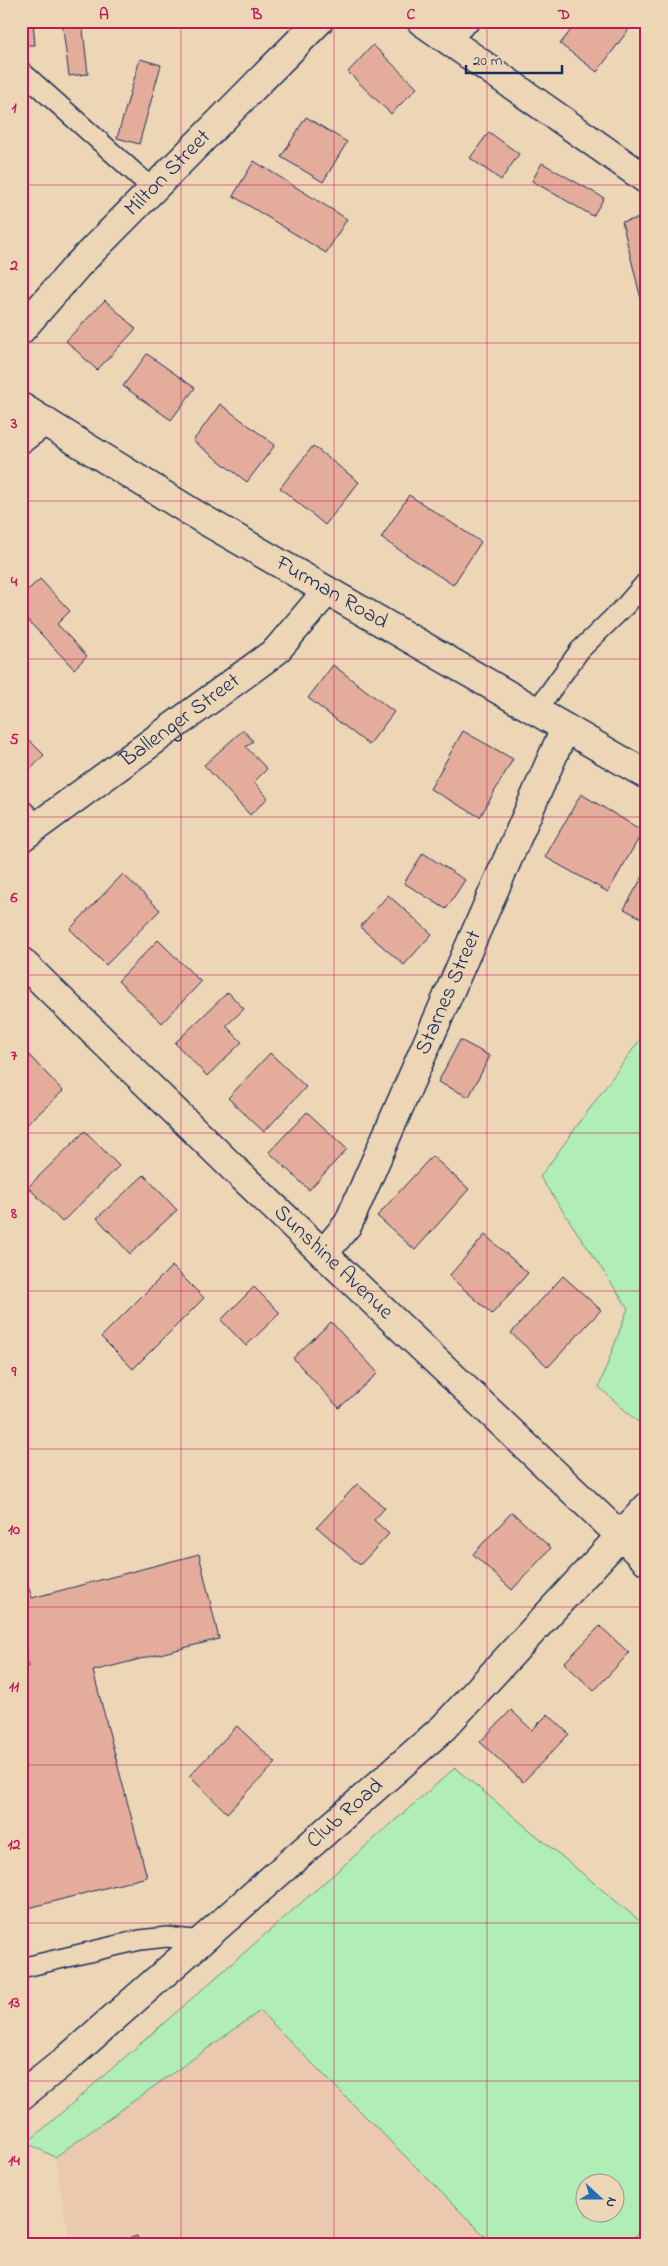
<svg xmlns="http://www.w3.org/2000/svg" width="668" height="2266" font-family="'Indie Flower',sans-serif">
  <rect width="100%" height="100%" fill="#edd6b6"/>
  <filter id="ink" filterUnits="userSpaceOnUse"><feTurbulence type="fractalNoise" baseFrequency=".02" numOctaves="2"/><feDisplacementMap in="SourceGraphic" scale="10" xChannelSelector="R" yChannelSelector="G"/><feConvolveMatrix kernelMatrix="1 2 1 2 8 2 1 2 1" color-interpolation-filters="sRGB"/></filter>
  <g filter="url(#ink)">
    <polygon fill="#eac9ae" points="260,2011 494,2245 70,2245 55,2157"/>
    <g fill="#b1eeb5" stroke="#668e8a" fill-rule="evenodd">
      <polygon points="647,1030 647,1430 599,1387 628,1308 540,1177"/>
      <path d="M455 1768 647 1927V2223L627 2245H494L260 2011 55 2157 27 2143ZM586 2184H616V2214H586Z"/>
    </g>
    <g fill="#e4ac9b" stroke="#1b2f5e">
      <polygon points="21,21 33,21 35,45 21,45"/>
      <polygon points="62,21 82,21 88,74 69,76"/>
      <polygon points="578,21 635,21 597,72 560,44"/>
      <polygon points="373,45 417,88 391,114 348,72"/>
      <polygon points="140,59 161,65 139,144 117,138"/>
      <polygon points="306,117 347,142 323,182 281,157"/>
      <polygon points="489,132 519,154 501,180 470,158"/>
      <polygon points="254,161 347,219 326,253 233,196"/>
      <polygon points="542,163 604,198 593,216 532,181"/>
      <polygon points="645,217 647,298 641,299 622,222"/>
      <polygon points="105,300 136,329 97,370 66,341"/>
      <polygon points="147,354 195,388 171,420 123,386"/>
      <polygon points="220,404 275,445 247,482 193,441"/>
      <polygon points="313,446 359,482 325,525 280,488"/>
      <polygon points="409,495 481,542 453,585 381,538"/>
      <polygon points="40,579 70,611 57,624 87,656 74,669 21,613 21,596"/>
      <polygon points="333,665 394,712 369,745 308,698"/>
      <polygon points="243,730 253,741 246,747 267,769 254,782 268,798 250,815 204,765"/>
      <polygon points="463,731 513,759 480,817 430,789"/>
      <polygon points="21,732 44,755 29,771 21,763"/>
      <polygon points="581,794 643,831 608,892 545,857"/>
      <polygon points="423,853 465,880 446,909 404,883"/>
      <polygon points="647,869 647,921 624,909"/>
      <polygon points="123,874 160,910 106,965 70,929"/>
      <polygon points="388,895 432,934 404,965 360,927"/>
      <polygon points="158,940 201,982 162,1023 118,981"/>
      <polygon points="228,992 244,1009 226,1026 242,1042 207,1076 175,1043"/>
      <polygon points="460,1040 490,1056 469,1097 438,1082"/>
      <polygon points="25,1051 63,1091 21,1130 21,1054"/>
      <polygon points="270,1053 306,1087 264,1132 228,1098"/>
      <polygon points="307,1112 347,1149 309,1190 269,1152"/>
      <polygon points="85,1131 119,1166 62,1222 28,1187"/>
      <polygon points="432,1156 469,1189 415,1250 377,1216"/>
      <polygon points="144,1175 177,1210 130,1254 97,1218"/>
      <polygon points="485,1235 528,1273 492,1314 449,1276"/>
      <polygon points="172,1266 204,1298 133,1369 101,1337"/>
      <polygon points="563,1276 601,1310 548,1367 511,1333"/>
      <polygon points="254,1287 280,1313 246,1346 221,1320"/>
      <polygon points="331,1322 378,1373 339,1408 293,1358"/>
      <polygon points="357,1484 385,1508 374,1520 389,1534 360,1565 317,1527"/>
      <polygon points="512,1512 551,1548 512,1590 473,1554"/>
      <polygon points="199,1554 219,1639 93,1671 147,1877 21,1910 21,1668 29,1666 21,1635 21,1581 26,1580 32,1598"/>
      <polygon points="600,1626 629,1653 594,1691 564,1663"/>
      <polygon points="511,1710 532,1730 548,1714 569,1734 523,1782 480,1742"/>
      <polygon points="237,1726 276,1763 227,1813 189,1776"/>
      <polygon points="137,2236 140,2245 106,2245"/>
    </g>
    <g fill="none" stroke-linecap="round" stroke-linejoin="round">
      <defs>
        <g id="service">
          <polyline points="448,40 471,21"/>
          <polyline points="21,71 153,189"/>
          <polyline points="536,711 580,650 626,605 647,581"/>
          <polyline points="21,808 38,826"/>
          <polyline points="21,1968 140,1940 167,1937 201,1941"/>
        </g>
        <g id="minor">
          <polyline points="421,21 647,180"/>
          <path id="s1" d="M21 330 77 266 319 21"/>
          <path id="s2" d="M21 407 201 518 647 775"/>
          <polyline points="21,439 45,421"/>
          <path id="s3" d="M21 838 276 651 327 591"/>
          <path id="s4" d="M21 961 233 1168 647 1561"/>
          <path id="s5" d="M324 1253 348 1224 565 728"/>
          <path id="s6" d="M21 2096 67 2059 443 1728 647 1507"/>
        </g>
      </defs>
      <use href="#service" stroke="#1b2f5e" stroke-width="22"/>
      <use href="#minor" stroke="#1b2f5e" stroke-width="31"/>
      <use href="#service" stroke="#edd6b6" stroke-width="19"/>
      <use href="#minor" stroke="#edd6b6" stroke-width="28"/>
    </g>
  </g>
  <path fill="none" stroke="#c2185b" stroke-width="1" stroke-opacity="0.55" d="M181 21V2245M334 21V2245M487 21V2245M21 185H647M21 343H647M21 501H647M21 659H647M21 817H647M21 975H647M21 1133H647M21 1291H647M21 1449H647M21 1607H647M21 1765H647M21 1923H647M21 2081H647"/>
  <g text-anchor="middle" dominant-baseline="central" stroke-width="4" stroke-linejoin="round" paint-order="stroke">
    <g font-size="22" fill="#1b2f5e" stroke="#edd6b6">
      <text stroke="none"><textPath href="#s1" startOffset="215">Milton Street</textPath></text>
      <text stroke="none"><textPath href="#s2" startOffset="362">Furman Road</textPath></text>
      <text stroke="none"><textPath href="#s3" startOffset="198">Ballenger Street</textPath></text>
      <text stroke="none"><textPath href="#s5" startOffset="290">Starnes Street</textPath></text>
      <text stroke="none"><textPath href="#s4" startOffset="434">Sunshine Avenue</textPath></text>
      <text stroke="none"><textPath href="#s6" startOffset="430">Club Road</textPath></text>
    </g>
  </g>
  <rect width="668" height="2266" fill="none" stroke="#edd6b6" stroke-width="55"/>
  <g transform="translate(600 2198) rotate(111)"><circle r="24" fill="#edd6b6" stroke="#999393"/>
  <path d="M0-4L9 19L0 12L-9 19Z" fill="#1f6fb2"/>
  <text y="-8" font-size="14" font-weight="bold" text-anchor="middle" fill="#1b2f5e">N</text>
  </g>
  <path d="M466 65v8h96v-8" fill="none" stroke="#1b2f5e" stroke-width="2.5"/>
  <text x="473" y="65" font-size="15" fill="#1b2f5e" stroke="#edd6b6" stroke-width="4" paint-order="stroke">20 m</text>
  <rect x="28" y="28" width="612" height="2210" fill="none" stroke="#c2185b" stroke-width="2"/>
  <g font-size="16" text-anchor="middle" font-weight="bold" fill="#c2185b">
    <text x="104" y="19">A</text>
    <text x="257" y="19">B</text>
    <text x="411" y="19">C</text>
    <text x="564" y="19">D</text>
    <text x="14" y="112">1</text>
    <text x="14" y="270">2</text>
    <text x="14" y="428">3</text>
    <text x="14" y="586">4</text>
    <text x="14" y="744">5</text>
    <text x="14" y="902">6</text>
    <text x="14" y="1060">7</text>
    <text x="14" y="1218">8</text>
    <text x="14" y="1376">9</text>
    <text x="14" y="1534">10</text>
    <text x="14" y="1691">11</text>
    <text x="14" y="1849">12</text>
    <text x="14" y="2007">13</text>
    <text x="14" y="2165">14</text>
  </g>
</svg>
